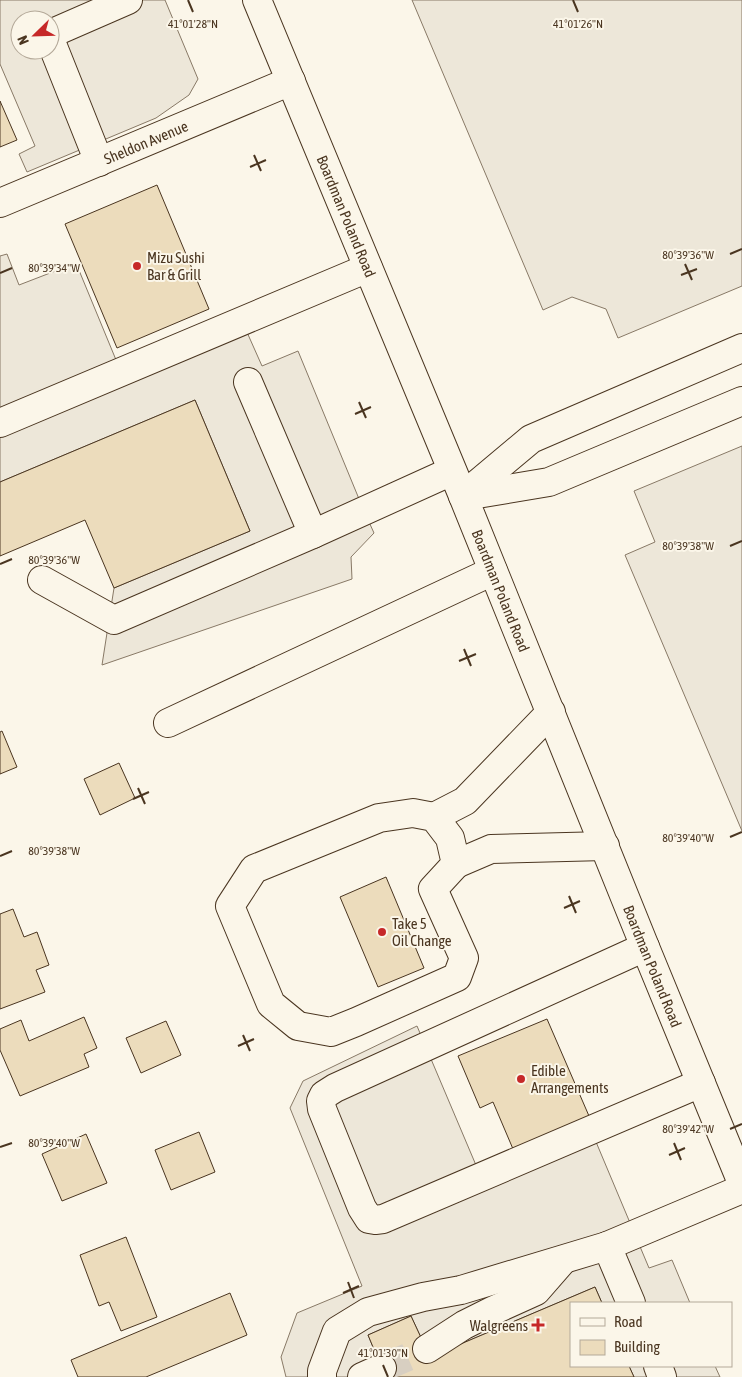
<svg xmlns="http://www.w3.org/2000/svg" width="742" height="1377" font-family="'Asap Condensed',sans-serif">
  <rect width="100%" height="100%" fill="#fbf6e9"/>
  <g fill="#ede7d9" stroke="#887966" fill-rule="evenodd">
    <path d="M0 0H165L198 79 189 95 156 118 27 172 19 154 35 146 0 64ZM20 20H50V50H20Z"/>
    <polygon points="412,0 742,0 742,286 618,338 606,309 572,297 543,310"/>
    <polygon points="7,254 19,285 76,263 121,372 242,321 262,366 298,351 364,511 374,533 351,557 352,579 102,665 114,588 250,531 195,400 0,482 0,256"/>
    <polygon points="742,446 742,831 625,555 655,542 634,491"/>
    <polygon points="417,1026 481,1177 591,1130 649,1268 672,1260 690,1303 602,1303 595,1287 430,1357 411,1316 368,1335 385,1376 382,1377 286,1377 281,1357 297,1313 362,1286 290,1108 303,1081"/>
    <polygon points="629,1366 715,1366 720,1377 634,1377"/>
  </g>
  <g fill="#ecdcbc" stroke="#4a3520">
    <polygon points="0,101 17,140 0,147"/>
    <polygon points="157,185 209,309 117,348 65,224"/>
    <polygon points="195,400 250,531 114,588 85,520 0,556 0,482"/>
    <polygon points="2,731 17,767 0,774 0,732"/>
    <polygon points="119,763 135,798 100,815 84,779"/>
    <polygon points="386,877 424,968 378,987 340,897"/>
    <polygon points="13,909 24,937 37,932 49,965 36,970 45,992 0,1009 0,914"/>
    <polygon points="84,1017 97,1048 84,1054 89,1067 20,1096 0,1050 0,1029 21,1020 29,1041"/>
    <polygon points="547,1019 589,1116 513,1149 493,1102 480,1108 458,1056"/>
    <polygon points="166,1021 181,1055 141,1073 126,1038"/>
    <polygon points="199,1132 215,1172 171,1190 155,1150"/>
    <polygon points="86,1134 107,1183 62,1201 42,1154"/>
    <polygon points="126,1237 157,1317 121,1331 109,1302 99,1306 80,1255"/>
    <polygon points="595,1287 602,1303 571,1303 571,1366 629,1366 634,1377 382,1377 385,1376 368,1335 411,1316 430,1357"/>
    <polygon points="230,1293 247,1335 146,1377 78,1377 71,1360"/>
  </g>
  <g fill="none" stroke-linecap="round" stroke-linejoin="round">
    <polyline stroke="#d8cfc1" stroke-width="28" stroke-dasharray="28 14" stroke-linecap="butt" points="382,1368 427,1349"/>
    <defs>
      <g id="minor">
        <polyline points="50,34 128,0"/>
        <polyline points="50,39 99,162"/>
        <path id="s1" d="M0 203 291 81"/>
        <polyline points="248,382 313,534"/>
        <polyline points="0,423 368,268"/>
        <polyline points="463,496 531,439 742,348"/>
        <polyline points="465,496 549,482 742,401"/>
        <polyline points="42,580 114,620 313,534 452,471"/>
        <polyline points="168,723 493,571"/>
        <polygon points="413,813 434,817 450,838 456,864 433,889 464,958 457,977 356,1022 331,1032 298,1026 271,1004 230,906 254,869 379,818"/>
        <polyline points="434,817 465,801 551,712"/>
        <polyline points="456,864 491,849 605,846"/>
        <polyline points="645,947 335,1088 324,1095 321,1101 322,1109 362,1208 369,1219 375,1220 383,1219 701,1083"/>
        <polyline points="631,1303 607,1246 742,1189"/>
        <polyline points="427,1349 464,1325 492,1311 536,1291 563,1260"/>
        <polyline points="658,1366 662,1377"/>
        <polyline points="322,1377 322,1371 337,1331 368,1312 423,1297 461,1290 607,1246"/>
        <polyline points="362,1377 382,1368"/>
      </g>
      <g id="major">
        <path id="s2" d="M257 0 463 496 645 947 742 1183"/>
      </g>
    </defs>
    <use href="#minor" stroke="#4a3520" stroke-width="30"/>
    <use href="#major" stroke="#4a3520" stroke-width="30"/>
    <use href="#minor" stroke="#fbf6e9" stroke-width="28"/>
    <use href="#major" stroke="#fbf6e9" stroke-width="28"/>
  </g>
  <path fill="none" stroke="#4a3520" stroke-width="2" d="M188 0 193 12M573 0 578 12M254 155 261 171M250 167 266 160M730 254 742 249M685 264 692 280M0 273 12 268M681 275 697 269M359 402 366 418M355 414 371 407M730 546 742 541M0 564 12 559M464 649 471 666M459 661 476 654M138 788 145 804M133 799 149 792M730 837 742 832M0 856 12 851M569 896 576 913M564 908 580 901M243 1035 250 1051M238 1046 254 1039M730 1129 742 1124M674 1143 681 1160M0 1147 12 1143M669 1155 685 1148M348 1282 354 1298M343 1293 359 1286M383 1365 388 1377"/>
  <g fill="#c62828" stroke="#fbf6e9" stroke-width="2">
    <circle cx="137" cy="266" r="5"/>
    <circle cx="382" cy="932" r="5"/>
    <circle cx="521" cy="1079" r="5"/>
    <path d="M535.5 1317.5h5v5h5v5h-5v5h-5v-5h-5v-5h5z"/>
  </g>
  <g text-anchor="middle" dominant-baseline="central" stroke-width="4" stroke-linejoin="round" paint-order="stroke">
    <g font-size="15" fill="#4a3520" stroke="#fbf6e9">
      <text stroke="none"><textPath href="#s1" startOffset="158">Sheldon Avenue</textPath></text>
      <text stroke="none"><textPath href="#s2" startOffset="234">Boardman Poland Road</textPath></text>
      <text stroke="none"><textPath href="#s2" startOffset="639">Boardman Poland Road</textPath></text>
      <text stroke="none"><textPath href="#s2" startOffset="1044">Boardman Poland Road</textPath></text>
    </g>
    <g font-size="15" fill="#4a3520" stroke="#fbf6e9" text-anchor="start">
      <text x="147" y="257">Mizu Sushi<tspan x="147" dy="17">Bar &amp; Grill</tspan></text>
      <text x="392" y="923">Take 5<tspan x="392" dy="17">Oil Change</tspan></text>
      <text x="531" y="1070">Edible<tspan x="531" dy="17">Arrangements</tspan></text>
      <text x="528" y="1325" text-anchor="end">Walgreens</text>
    </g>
  </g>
  <g font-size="12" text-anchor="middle" fill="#4a3520" stroke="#fbf6e9" stroke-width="4" stroke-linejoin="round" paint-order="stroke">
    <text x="193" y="28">41°01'28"N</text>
    <text x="578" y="28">41°01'26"N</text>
    <text x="688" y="259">80°39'36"W</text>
    <text x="54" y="272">80°39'34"W</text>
    <text x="688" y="550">80°39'38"W</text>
    <text x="54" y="564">80°39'36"W</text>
    <text x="688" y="842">80°39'40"W</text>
    <text x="54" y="855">80°39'38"W</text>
    <text x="688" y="1133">80°39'42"W</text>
    <text x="54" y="1147">80°39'40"W</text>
    <text x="383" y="1357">41°01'30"N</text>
  </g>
  <rect x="570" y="1302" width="162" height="65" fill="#fbf6e9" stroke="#b4a999"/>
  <rect x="580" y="1318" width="25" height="8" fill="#fbf6e9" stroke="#b4a999"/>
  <text x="614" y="1327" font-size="15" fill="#4a3520">Road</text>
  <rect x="580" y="1340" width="25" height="15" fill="#ecdcbc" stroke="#b4a999"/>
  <text x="614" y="1352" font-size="15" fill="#4a3520">Building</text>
  <g transform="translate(35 35) rotate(247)"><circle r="24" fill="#fbf6e9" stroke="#b4a999"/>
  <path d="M0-4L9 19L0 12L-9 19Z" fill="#c62828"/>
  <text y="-8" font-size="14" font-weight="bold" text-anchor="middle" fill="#4a3520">N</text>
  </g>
</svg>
